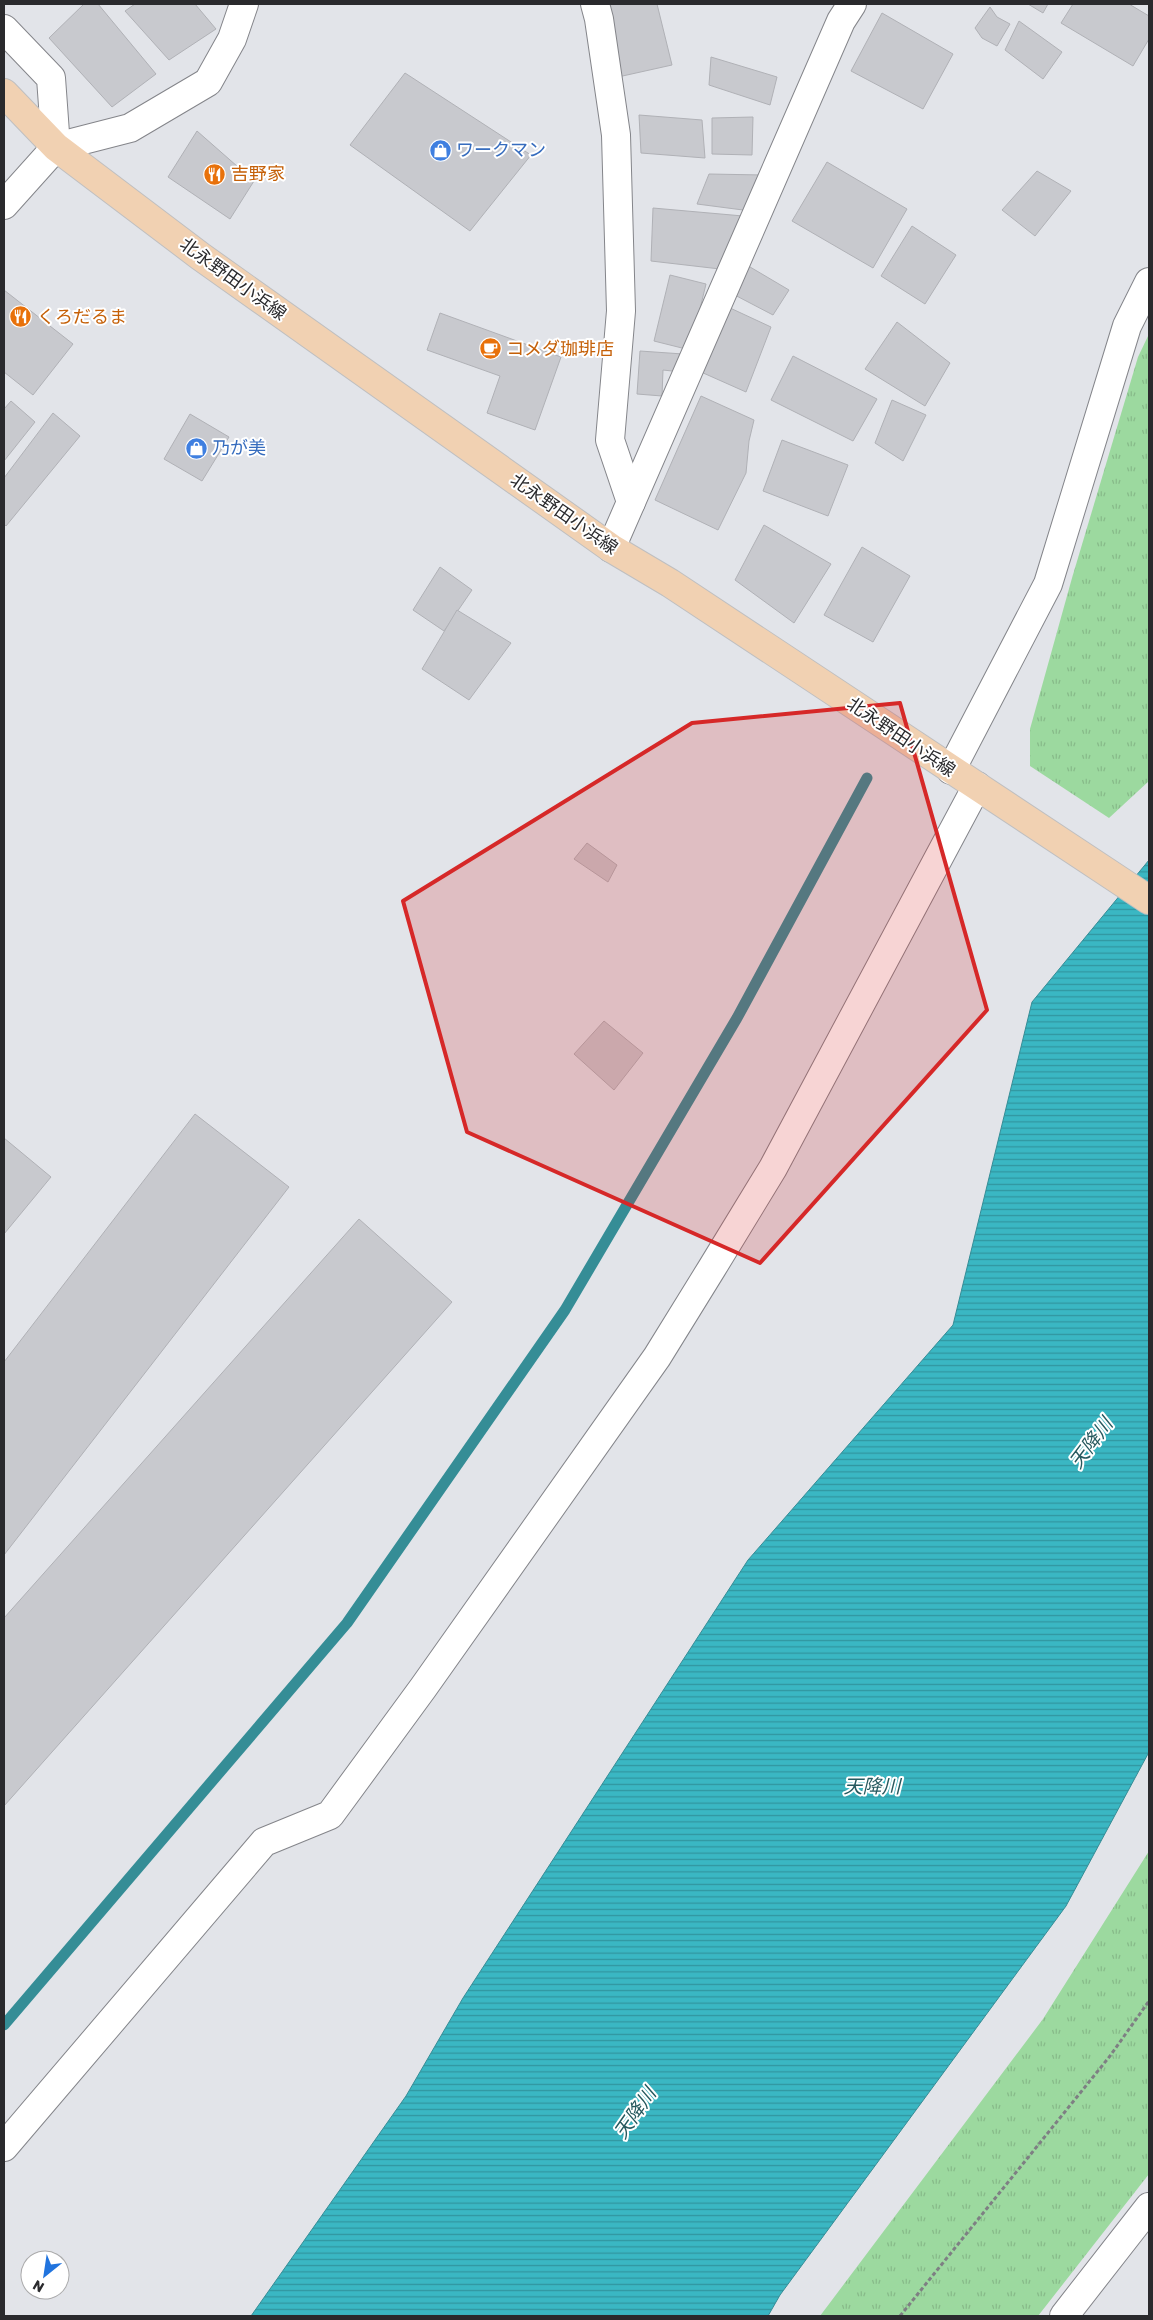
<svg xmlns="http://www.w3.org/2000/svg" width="1153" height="2320" font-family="Rubik,'Noto Sans JP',sans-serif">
  <defs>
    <pattern id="park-tufts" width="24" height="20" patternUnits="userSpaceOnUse" patternTransform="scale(1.25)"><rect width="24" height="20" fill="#9cd99f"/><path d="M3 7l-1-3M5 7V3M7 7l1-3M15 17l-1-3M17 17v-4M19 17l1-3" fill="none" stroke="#87ba89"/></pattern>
    <pattern id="water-rules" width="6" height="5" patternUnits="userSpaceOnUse" patternTransform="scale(1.25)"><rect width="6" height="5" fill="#3ab7c3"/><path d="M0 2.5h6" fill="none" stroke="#31959f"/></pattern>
  </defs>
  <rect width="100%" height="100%" fill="#e2e4e9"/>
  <g fill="url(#park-tufts)">
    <polygon points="1149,334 1149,781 1109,818 1030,766 1030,729 1072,578 1138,357"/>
    <polygon points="1149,1851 1149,2174 1038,2316 820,2316 1043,2019"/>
  </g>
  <polygon fill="url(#water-rules)" stroke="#358d96" points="1149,860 1149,1752 1066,1906 780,2295 768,2316 251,2316 406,2096 463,1998 748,1560 953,1325 1032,1002"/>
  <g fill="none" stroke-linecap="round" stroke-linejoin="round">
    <polyline stroke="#358d96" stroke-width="11" points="4,2025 347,1623 565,1310 737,1018 867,778"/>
  </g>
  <g fill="#c8c9ce" stroke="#b0b1b6">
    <polygon points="84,4 98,4 156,74 112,107 49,38"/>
    <polygon points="135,4 195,4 216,29 169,60 125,11"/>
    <polygon points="609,4 657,4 672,65 618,77"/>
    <polygon points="1028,4 1048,4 1043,13"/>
    <polygon points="1073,4 1129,4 1149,16 1149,39 1133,66 1061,23"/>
    <polygon points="990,7 997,17 1010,24 997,46 982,38 975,28"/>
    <polygon points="882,13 953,54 923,109 851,71"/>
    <polygon points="1019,21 1062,52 1043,79 1005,50"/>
    <polygon points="711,57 777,77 770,105 709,85"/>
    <polygon points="405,73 531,155 470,231 350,145"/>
    <polygon points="639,115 702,120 705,158 641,153"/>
    <polygon points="753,117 752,155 712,154 712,118"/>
    <polygon points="197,131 254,181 230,219 168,177"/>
    <polygon points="827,162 907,209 873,268 792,221"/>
    <polygon points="1037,171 1071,191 1035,236 1002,210"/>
    <polygon points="709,174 763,175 743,210 697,204"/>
    <polygon points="653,208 743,216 720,269 651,261"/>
    <polygon points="912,226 956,255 925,304 881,276"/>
    <polygon points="745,264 789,290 773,315 729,292"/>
    <polygon points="670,275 706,284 690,350 654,341"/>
    <polygon points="4,290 73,344 33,395 4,372"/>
    <polygon points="728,307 771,327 746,392 701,372"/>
    <polygon points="440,313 561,357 535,430 487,413 500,376 427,350"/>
    <polygon points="897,322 950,363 925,406 865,369"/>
    <polygon points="640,351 683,354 681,372 663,370 662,396 637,394"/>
    <polygon points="793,356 877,399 853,441 771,400"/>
    <polygon points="701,396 754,420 749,441 746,473 718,530 655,500"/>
    <polygon points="892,400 926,415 903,461 875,443"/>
    <polygon points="11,401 35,422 4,461 4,409"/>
    <polygon points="53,413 80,436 6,526 4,524 4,478"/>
    <polygon points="190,414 229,437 202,481 164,459"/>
    <polygon points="782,440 848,465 828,516 763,491"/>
    <polygon points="764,525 831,564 794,623 735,580"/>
    <polygon points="862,547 910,576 873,642 824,615"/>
    <polygon points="440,567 472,590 444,631 413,610"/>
    <polygon points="457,610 511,643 469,700 422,669"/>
    <polygon points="587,843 617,865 608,882 574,859"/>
    <polygon points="604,1021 643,1053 614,1090 574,1054"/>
    <polygon points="195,1114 289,1187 4,1555 4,1362"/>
    <polygon points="4,1138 51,1177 4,1234"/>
    <polygon points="359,1219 452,1302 4,1806 4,1618"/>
  </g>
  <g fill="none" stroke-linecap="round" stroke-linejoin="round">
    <defs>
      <g id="minor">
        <polyline points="595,4 599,19 616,135 621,311 610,440 631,502"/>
        <polyline points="4,29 51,78 56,147"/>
        <polyline points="4,205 56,147 130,128 208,82 232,39 244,4"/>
        <polyline points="611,548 841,21 852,4"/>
        <polyline points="951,770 1048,584 1127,326 1149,282"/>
        <polyline points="4,2147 264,1842 330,1815 423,1688 657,1357 712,1268 773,1168 977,786"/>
        <polyline points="1064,2316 1149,2207"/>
      </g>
      <polyline id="major" points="4,93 56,147 200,256 611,548 670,583 1149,900"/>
    </defs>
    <use href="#minor" stroke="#84858a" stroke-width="30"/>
    <use href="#major" stroke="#bfbfc0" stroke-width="30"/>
    <polyline stroke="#7e7f83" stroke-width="3" stroke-dasharray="4 2.5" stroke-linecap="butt" points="900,2316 1110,2056 1149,2001"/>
    <use href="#minor" stroke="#fff" stroke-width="28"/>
    <use href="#major" stroke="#f1d1b2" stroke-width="28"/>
  </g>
  <path fill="#d62828" fill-opacity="0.2" stroke="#d62828" stroke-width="4" stroke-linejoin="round" d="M900 703 987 1010 760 1263 467 1132 403 901 692 723Z"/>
  <defs>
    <symbol id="shop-disc" viewBox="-11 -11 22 22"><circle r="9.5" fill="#3f7fe0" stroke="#fff"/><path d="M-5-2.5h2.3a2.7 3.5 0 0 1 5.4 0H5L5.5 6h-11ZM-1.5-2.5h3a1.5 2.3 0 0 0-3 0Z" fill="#fff"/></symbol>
    <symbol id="restaurant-disc" viewBox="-11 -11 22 22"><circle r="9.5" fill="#e8710a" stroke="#fff"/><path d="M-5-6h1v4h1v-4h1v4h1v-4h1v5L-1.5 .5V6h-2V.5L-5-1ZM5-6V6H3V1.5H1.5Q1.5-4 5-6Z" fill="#fff"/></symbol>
    <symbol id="cafe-disc" viewBox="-11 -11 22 22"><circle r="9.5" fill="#e8710a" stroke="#fff"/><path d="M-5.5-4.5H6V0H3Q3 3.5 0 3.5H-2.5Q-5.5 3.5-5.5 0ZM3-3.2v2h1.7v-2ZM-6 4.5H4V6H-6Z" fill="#fff"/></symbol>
  </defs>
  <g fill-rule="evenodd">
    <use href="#shop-disc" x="428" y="138" width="25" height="25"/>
    <use href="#restaurant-disc" x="202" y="162" width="25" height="25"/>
    <use href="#restaurant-disc" x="8" y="304" width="25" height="25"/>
    <use href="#cafe-disc" x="478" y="336" width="25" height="25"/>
    <use href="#shop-disc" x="184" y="436" width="25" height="25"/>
  </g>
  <g text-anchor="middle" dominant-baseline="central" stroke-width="4" stroke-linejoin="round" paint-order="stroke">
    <g font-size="18" fill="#366cbe" stroke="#fff" text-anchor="start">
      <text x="456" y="150">ワークマン</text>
      <text x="212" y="448">乃が美</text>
    </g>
    <g font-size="18" fill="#c56008" stroke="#fff" text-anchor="start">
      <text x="231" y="174">吉野家</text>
      <text x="37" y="317">くろだるま</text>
      <text x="506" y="349">コメダ珈琲店</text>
    </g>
    <g font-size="18" fill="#2a2a2d" stroke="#fff">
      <text transform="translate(233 279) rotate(36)">北永野田小浜線</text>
      <text transform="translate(564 514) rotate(35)">北永野田小浜線</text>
      <text transform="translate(901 737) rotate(34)">北永野田小浜線</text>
    </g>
    <g font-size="19" font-style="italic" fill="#26595e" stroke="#fff">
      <text transform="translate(1091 1443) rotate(-53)">天降川</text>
      <text x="872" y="1786">天降川</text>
      <text transform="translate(635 2113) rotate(-55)">天降川</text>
    </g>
  </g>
  <rect width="1153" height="2320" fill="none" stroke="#2a2a2d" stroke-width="10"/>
  <g transform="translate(45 2275) rotate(210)"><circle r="24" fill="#ffffff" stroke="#aaaaab"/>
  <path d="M0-4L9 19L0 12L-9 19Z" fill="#2174de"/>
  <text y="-8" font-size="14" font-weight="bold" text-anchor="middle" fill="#2a2a2d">N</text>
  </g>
</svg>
